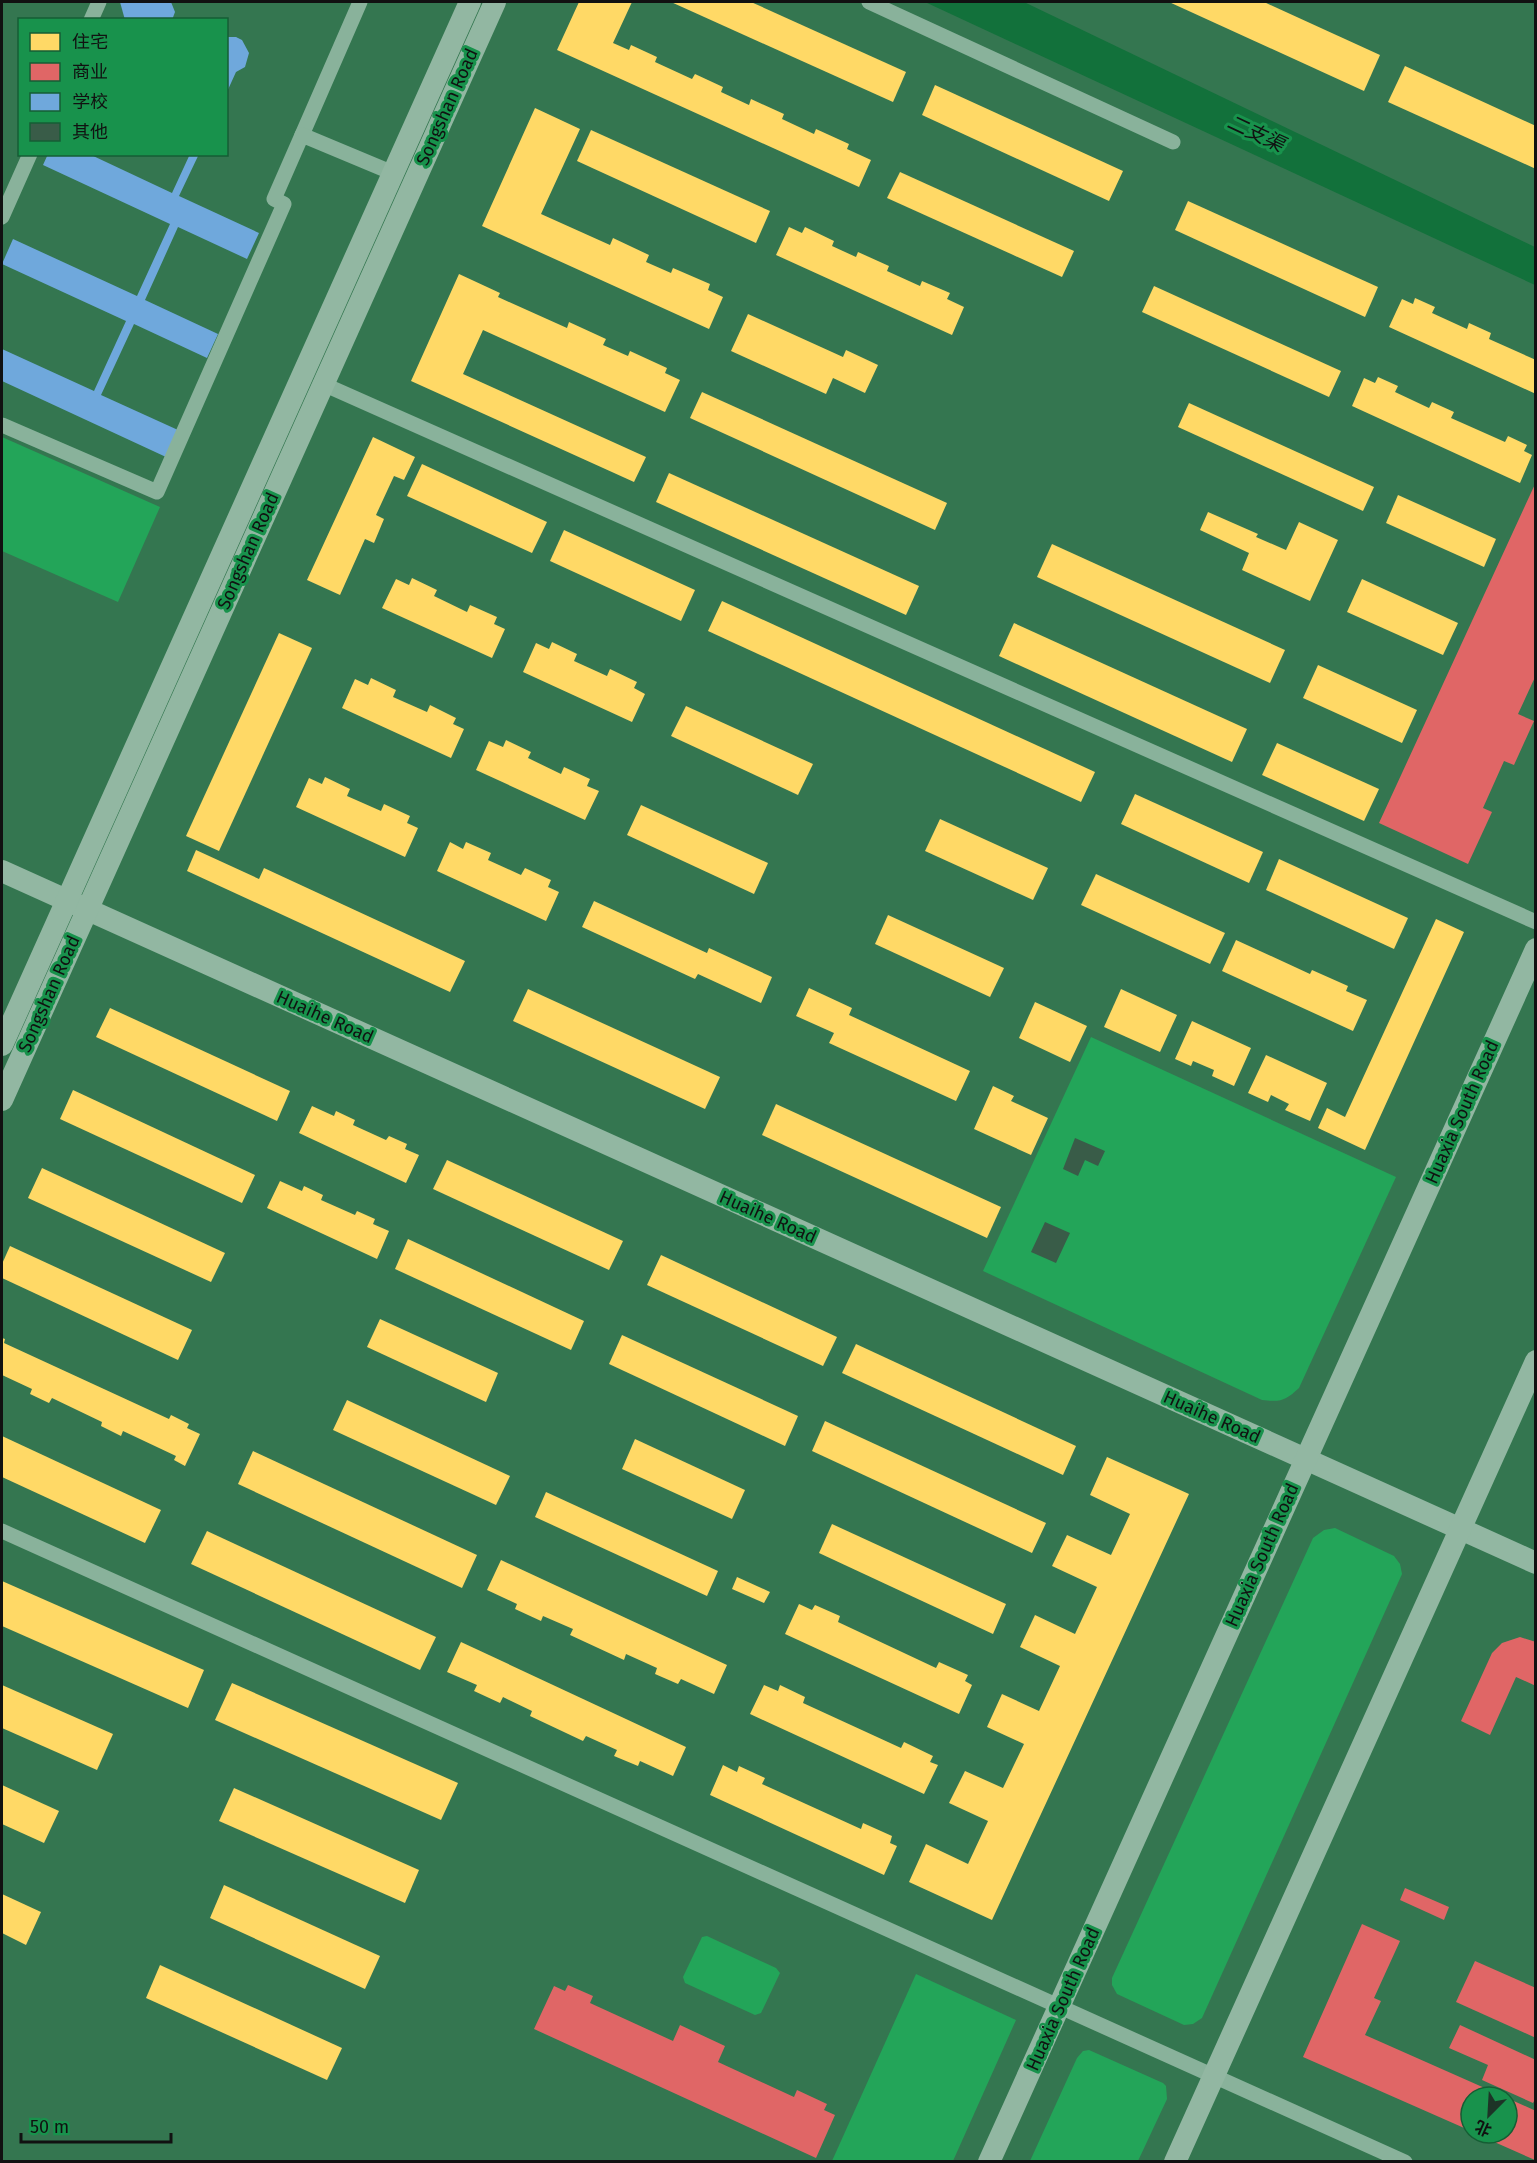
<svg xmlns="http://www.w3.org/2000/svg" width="1537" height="2163" font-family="'Fira Sans','Noto Sans SC',sans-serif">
  <rect width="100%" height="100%" fill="#347650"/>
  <g fill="#23a559">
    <polygon points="2,437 160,507 118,602 2,551"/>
    <path d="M1091 1037 1396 1177 1299 1388C1285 1401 1281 1402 1262 1400L983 1271Z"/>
    <polygon points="1335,1528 1394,1556 1400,1564 1402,1574 1202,2018 1193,2024 1184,2025 1117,1994 1112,1985 1112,1978 1313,1538 1324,1530"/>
    <polygon points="707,1936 776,1968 780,1973 761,2013 755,2015 685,1983 683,1977 702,1937"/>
    <polygon points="916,1974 1016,2020 953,2161 832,2161"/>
    <polygon points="1089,2050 1163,2083 1166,2086 1167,2099 1138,2161 1030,2161 1077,2058 1083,2051"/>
  </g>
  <polygon fill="#12713b" points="925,2 1024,2 1535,247 1535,285"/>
  <g fill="#ffd966">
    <polygon points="579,2 632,2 613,43 629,50 631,45 657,57 655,62 692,79 695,74 723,87 721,92 749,105 751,99 784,114 782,119 814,134 816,129 849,144 847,149 871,160 859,187 557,50"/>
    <polygon points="671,2 751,2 906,72 893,102"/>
    <polygon points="1169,2 1264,2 1380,55 1364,91"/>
    <polygon points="1405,66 1536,126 1536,169 1388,102"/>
    <polygon points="935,85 1123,171 1109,201 922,115"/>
    <polygon points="535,108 580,129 541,214 610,245 613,238 649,255 646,262 671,273 673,268 710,284 708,290 723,297 709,329 482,226"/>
    <polygon points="591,130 770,211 756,243 577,161"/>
    <polygon points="900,172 1074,251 1062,277 887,198"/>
    <polygon points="1188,201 1378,287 1365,317 1175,230"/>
    <polygon points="789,227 802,233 805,227 834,241 832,246 856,257 858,252 889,266 887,271 920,286 922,281 950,293 947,299 964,307 952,335 776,255"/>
    <polygon points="459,274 500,293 498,297 567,328 569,322 606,339 603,345 628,356 630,351 667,368 665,373 680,380 665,412 483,330 463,374 646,457 634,482 411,381"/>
    <polygon points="1154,286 1341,371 1329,397 1142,312"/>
    <polygon points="1415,298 1435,307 1432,313 1467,329 1469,323 1491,333 1489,339 1536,360 1536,394 1389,327 1402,299 1413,304"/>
    <polygon points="748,314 843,357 846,350 878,365 865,393 833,378 826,394 731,351"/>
    <polygon points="1378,377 1398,386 1395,392 1429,408 1432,402 1454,412 1451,418 1505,442 1508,436 1527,445 1524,451 1532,455 1520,483 1352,406 1364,378 1375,383"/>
    <polygon points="702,392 947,503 935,530 690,418"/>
    <polygon points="1189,403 1374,487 1363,511 1178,427"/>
    <polygon points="373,437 415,457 404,480 394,476 376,515 384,519 374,543 365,539 340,595 307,580"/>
    <polygon points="422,464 547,522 532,553 407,496"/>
    <polygon points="669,473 919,586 906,615 656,502"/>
    <polygon points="1398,495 1496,539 1484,567 1386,523"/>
    <polygon points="1208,512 1258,534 1256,537 1286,550 1299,522 1338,540 1310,601 1242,570 1249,553 1200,530"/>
    <polygon points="564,530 695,590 681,621 550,561"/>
    <polygon points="1052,544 1285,650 1270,683 1037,577"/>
    <polygon points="412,578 437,590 434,596 467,612 470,605 497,617 494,624 505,629 492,658 382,608 396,579 409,585"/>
    <polygon points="1362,579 1458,623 1443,655 1347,612"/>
    <polygon points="722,601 1095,772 1081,802 708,631"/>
    <polygon points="1014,623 1247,729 1232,762 999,656"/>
    <polygon points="279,633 312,648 219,851 186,836"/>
    <polygon points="552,642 577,654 574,661 607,676 610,669 637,682 634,688 645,694 632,722 523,672 536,643 549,649"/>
    <polygon points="1318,665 1417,710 1402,743 1303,698"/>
    <polygon points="371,678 396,690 393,697 427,712 430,705 456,718 453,724 464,729 451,758 342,708 355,679 368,685"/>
    <polygon points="686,706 813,764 798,795 671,736"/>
    <polygon points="506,740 531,752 528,758 561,774 564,767 590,779 587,786 599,791 585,820 476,770 489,741 503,747"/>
    <polygon points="1277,743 1379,789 1364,821 1262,775"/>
    <polygon points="325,777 350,789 347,796 381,811 384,804 410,816 407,823 418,828 405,857 296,807 309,778 322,784"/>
    <polygon points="1135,794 1263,852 1249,883 1121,824"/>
    <polygon points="641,805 768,863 754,894 627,835"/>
    <polygon points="940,819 1048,868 1033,900 925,851"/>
    <polygon points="450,842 463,849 466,842 491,853 488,860 521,875 525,868 551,880 548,887 559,892 546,921 437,871"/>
    <polygon points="196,850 259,879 264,868 465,961 450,992 187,871"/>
    <polygon points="1279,859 1408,918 1394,949 1266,890"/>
    <polygon points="1096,874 1225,933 1210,964 1081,905"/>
    <polygon points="594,901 707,953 709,948 772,977 761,1003 698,974 695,979 582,927"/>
    <polygon points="888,915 1004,968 990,997 875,944"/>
    <polygon points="1436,919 1464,932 1365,1150 1318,1128 1327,1108 1345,1117"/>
    <polygon points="1236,940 1310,974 1312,970 1348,986 1346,991 1367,1000 1353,1031 1222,971"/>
    <polygon points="809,988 852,1008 849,1015 970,1071 956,1101 829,1043 834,1033 796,1016"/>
    <polygon points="528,989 720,1077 705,1109 513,1021"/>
    <polygon points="1121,989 1177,1015 1160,1052 1104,1027"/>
    <polygon points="1035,1002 1087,1026 1070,1062 1019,1038"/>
    <polygon points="110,1008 290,1091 277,1121 96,1037"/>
    <polygon points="1192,1021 1251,1048 1234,1086 1212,1076 1214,1070 1193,1061 1191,1066 1175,1059"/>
    <polygon points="1266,1055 1327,1083 1310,1121 1285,1110 1289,1104 1271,1095 1268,1102 1248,1093"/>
    <polygon points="993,1086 1014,1096 1011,1101 1048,1118 1031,1155 974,1129"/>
    <polygon points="73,1090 255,1175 242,1203 60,1119"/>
    <polygon points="776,1104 1001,1207 987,1238 762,1135"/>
    <polygon points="312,1106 334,1116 336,1111 355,1120 353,1125 386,1140 389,1136 407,1144 405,1149 419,1155 406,1183 299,1133"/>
    <polygon points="447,1160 623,1241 609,1270 433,1189"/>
    <polygon points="42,1168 225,1253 211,1282 28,1198"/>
    <polygon points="280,1181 302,1191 304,1186 323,1195 321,1200 355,1215 357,1211 375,1219 373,1224 389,1231 377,1259 267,1208"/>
    <polygon points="408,1239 584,1321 571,1350 395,1269"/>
    <polygon points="10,1246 192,1330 178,1360 2,1278 2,1264"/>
    <polygon points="661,1255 837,1337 823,1366 647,1285"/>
    <polygon points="380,1319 498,1373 486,1402 367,1347"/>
    <polygon points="622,1335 798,1416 785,1446 609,1364"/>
    <polygon points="2,1338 5,1339 4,1343 169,1419 171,1415 189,1424 187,1428 200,1434 185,1466 174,1460 176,1456 123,1431 121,1436 101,1426 102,1422 52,1398 49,1403 30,1394 32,1389 2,1375"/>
    <polygon points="856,1344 1076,1446 1063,1475 842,1373"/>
    <polygon points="347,1400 510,1476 496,1505 333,1430"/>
    <polygon points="825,1421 1046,1523 1032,1553 812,1451"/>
    <polygon points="2,1436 161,1510 145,1543 2,1477"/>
    <polygon points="635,1439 745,1490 732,1519 622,1469"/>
    <polygon points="253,1451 477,1555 462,1588 238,1484"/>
    <polygon points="1107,1457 1189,1494 992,1920 909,1882 926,1844 968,1864 988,1821 949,1803 965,1771 1003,1788 1024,1744 987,1727 1002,1694 1039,1711 1060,1666 1020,1647 1035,1615 1075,1634 1097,1587 1052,1566 1067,1535 1111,1555 1130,1514 1090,1495"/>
    <polygon points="546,1492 718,1571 707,1596 535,1517"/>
    <polygon points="832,1524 1006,1604 993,1634 819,1553"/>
    <polygon points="207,1531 436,1637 420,1670 191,1564"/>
    <polygon points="501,1560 727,1665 714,1694 681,1679 678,1684 655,1674 657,1668 626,1654 624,1660 570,1635 573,1629 543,1616 541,1621 515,1609 517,1604 487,1590"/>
    <polygon points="737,1577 770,1592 764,1603 732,1589"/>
    <polygon points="2,1581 204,1670 188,1708 2,1626"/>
    <polygon points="799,1604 812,1610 815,1605 840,1616 838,1622 936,1668 939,1662 968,1675 965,1681 972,1685 959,1714 785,1634"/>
    <polygon points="461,1642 686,1747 673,1776 640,1761 638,1766 614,1756 617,1750 586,1736 583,1741 530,1716 532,1711 503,1697 500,1703 474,1691 477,1685 447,1672"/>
    <polygon points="232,1683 458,1783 441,1820 215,1720"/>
    <polygon points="2,1685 113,1734 97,1770 2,1728"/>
    <polygon points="764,1685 778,1691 780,1685 805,1697 803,1703 901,1748 904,1742 933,1756 930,1762 938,1765 924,1794 750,1714"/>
    <polygon points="723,1765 737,1772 739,1766 765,1778 762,1784 861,1829 863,1823 892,1836 890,1843 897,1846 884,1875 710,1795"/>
    <polygon points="2,1785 59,1811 44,1843 2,1824"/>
    <polygon points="234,1788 419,1870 405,1903 219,1821"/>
    <polygon points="224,1885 380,1956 365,1989 210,1918"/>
    <polygon points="2,1894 41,1912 26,1945 2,1933"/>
    <polygon points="160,1965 342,2048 327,2080 146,1998"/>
  </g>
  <g fill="#e06666">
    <polygon points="1536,482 1536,675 1518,714 1534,721 1514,765 1504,761 1483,808 1492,812 1468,864 1379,823"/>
    <polygon points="1520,1637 1536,1642 1536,1686 1516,1677 1490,1735 1461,1721 1492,1653 1502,1643"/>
    <polygon points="1405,1888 1449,1907 1444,1920 1400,1900"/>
    <polygon points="1362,1924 1400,1941 1374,1998 1381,2001 1365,2035 1505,2097 1471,2097 1471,2131 1303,2057"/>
    <polygon points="1475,1961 1536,1988 1536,2038 1456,2002"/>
    <polygon points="568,1985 593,1996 590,2003 673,2041 680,2025 725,2046 718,2062 794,2097 797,2090 827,2104 824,2110 835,2115 816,2158 534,2029 554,1986 565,1991"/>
    <polygon points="1460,2025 1536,2060 1536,2097 1533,2103 1482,2080 1488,2065 1449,2048"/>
    <polygon points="1507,2098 1536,2111 1535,2160 1474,2133 1507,2133"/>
  </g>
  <g fill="#6fa8dc">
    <polygon points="120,2 171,2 175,12 172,20 125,20"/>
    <polygon points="226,37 236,37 242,40 249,53 245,67 236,72 226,94"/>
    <polygon points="48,154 89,154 172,193 190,154 199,154 179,196 259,233 247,259 178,227 145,300 218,334 207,358 134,324 101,395 178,430 166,457 2,381 2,349 94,391 126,321 2,264 13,239 137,296 170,224 43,165"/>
  </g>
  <g fill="#395c48">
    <polygon points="1075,1138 1105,1151 1098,1166 1085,1160 1078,1176 1063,1169"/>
    <polygon points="1045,1222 1070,1233 1056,1263 1031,1252"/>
  </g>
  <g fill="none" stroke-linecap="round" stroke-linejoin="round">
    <g stroke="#89b29b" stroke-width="15">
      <polyline points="869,2 1173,142"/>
      <polyline points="91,20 99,2"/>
      <polyline points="302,135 360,2"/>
      <polyline points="2,217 30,154"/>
      <polyline points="323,384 1536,922"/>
      <polyline points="2,425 157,492 284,204 274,199 302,135 393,173"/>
      <polyline points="2,1531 1405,2162"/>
    </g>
    <g stroke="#92b7a2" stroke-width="22">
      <polyline points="2,871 1536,1563"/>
      <polyline points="2,1045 470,2"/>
      <polyline points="2,1100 495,2"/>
      <polyline points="989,2162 1536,949"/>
      <polyline points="1175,2162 1536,1361"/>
    </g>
  </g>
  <g text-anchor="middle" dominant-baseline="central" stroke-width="6" stroke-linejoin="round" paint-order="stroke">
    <g font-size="18" fill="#111" stroke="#18924c">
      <text transform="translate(447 107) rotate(-66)">Songshan Road</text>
      <text transform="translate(248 551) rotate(-66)">Songshan Road</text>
      <text transform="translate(49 994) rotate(-66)">Songshan Road</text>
      <text transform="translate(325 1017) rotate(24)">Huaihe Road</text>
      <text transform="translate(1462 1112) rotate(-66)">Huaxia South Road</text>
      <text transform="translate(768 1217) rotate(24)">Huaihe Road</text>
      <text transform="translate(1212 1417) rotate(24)">Huaihe Road</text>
      <text transform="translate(1262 1555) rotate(-66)">Huaxia South Road</text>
      <text transform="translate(1063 1999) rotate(-66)">Huaxia South Road</text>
    </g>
    <g font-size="20" font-style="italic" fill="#111" stroke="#18924c">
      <text transform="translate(1256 133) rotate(25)">二支渠</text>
    </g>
  </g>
  <rect width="1537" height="2163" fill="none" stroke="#111111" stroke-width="6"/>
  <rect x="18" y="18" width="210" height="138" fill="#18924c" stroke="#155e34" stroke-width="1.5"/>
  <rect x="30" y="33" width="30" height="18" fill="#ffd966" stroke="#155e34" stroke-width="1.5"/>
  <text x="72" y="48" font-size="18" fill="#111111">住宅</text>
  <rect x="30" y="63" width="30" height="18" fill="#e06666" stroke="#155e34" stroke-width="1.5"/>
  <text x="72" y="78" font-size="18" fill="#111111">商业</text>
  <rect x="30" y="93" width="30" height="18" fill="#6fa8dc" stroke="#155e34" stroke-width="1.5"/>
  <text x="72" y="108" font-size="18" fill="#111111">学校</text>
  <rect x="30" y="123" width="30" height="18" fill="#395c48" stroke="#155e34" stroke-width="1.5"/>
  <text x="72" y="138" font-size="18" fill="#111111">其他</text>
  <g transform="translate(1489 2115) rotate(204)"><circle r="28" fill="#18924c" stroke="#155e34" stroke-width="1.5"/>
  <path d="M0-4.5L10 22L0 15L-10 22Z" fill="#1d3427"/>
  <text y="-9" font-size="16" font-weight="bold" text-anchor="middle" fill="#111111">北</text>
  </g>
  <path d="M21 2133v9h150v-9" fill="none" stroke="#111111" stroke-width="3"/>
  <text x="30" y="2133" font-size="18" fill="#111111" stroke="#18924c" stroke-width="4.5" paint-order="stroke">50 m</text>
</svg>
